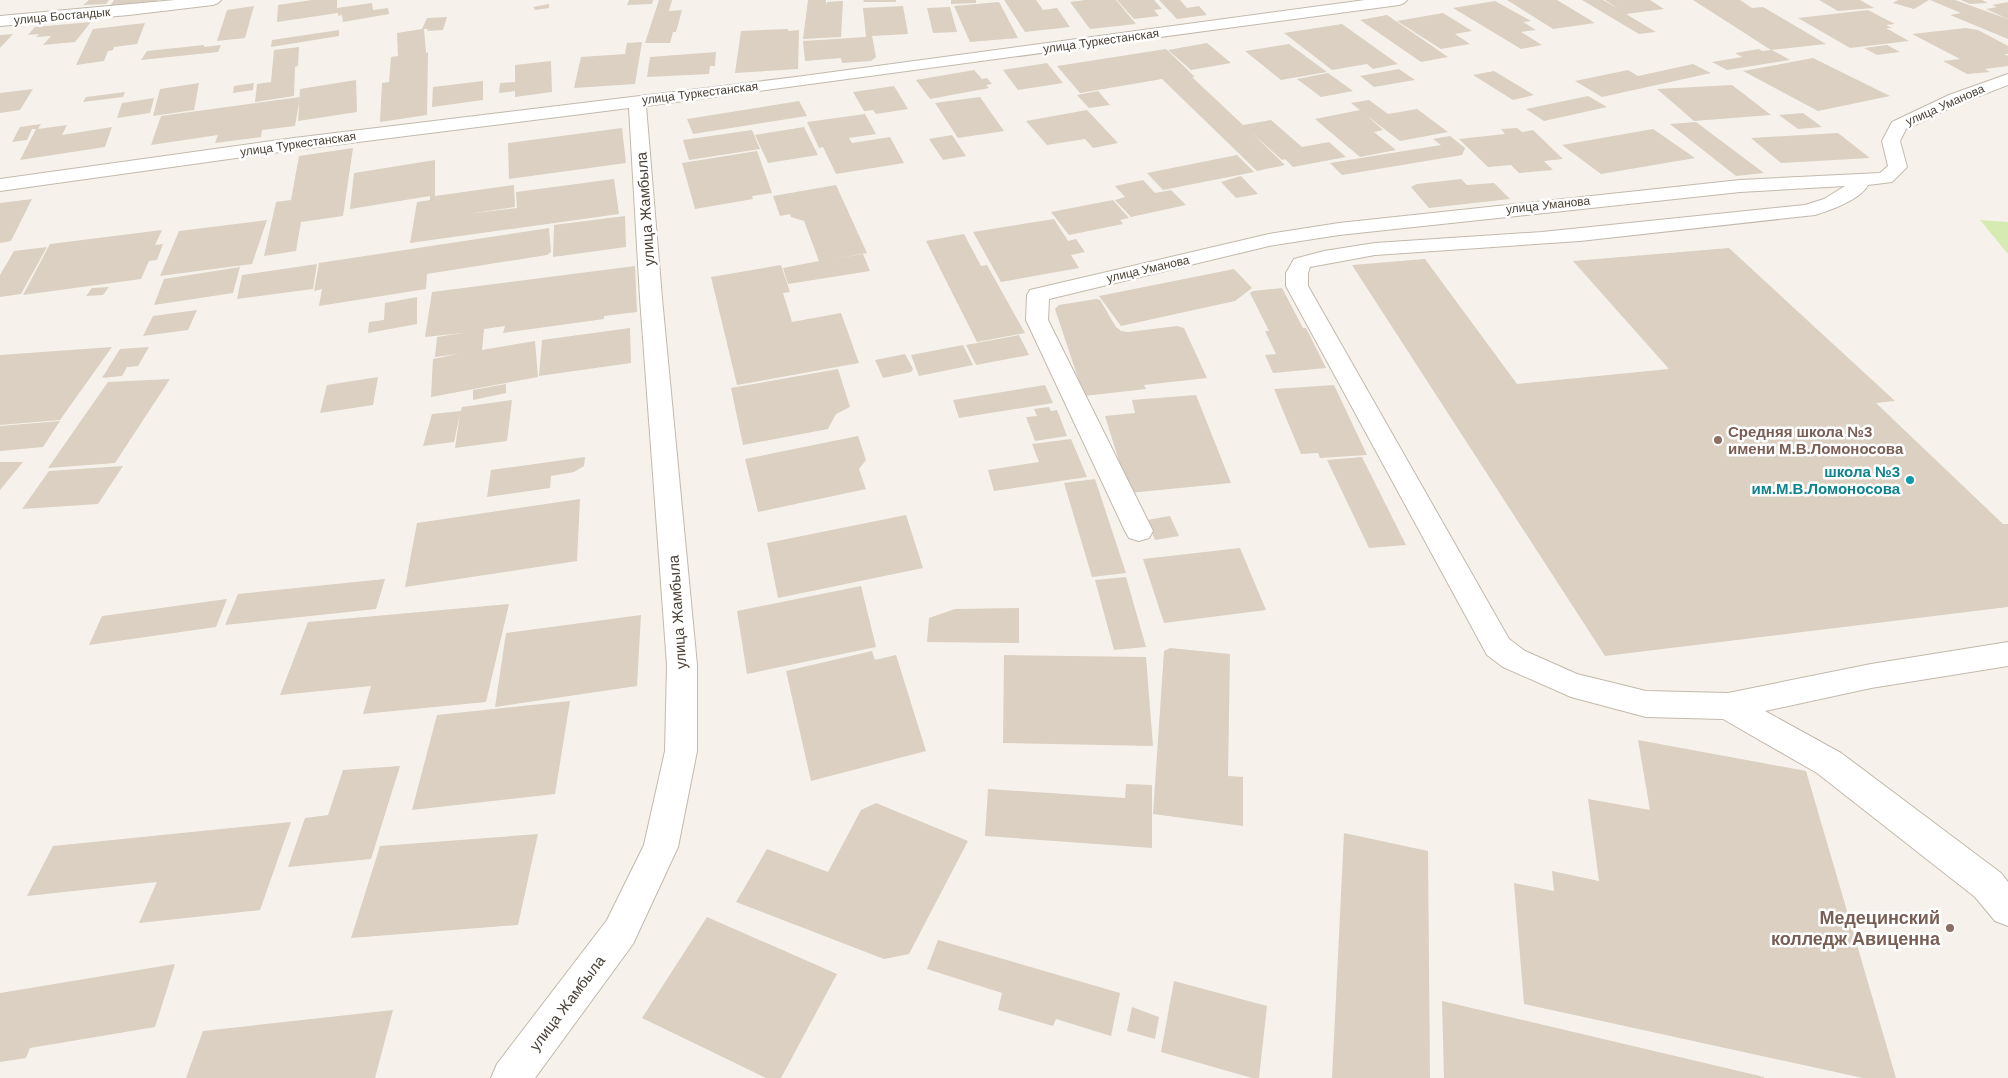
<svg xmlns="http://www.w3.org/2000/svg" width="2008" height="1078" font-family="Helvetica,sans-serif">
  <rect width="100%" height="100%" fill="#f6f2eb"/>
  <polygon fill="#d5ebb2" points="1980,220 2008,222 2008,254"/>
  <g fill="#dbd0c2">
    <polygon points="89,0 109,0 106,4 83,5"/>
    <polygon points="114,0 157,0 157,1 110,6"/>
    <polygon points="312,0 337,0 337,8 372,3 373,10 388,8 389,14 343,22 342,15 338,16 338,13 277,22 278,5"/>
    <polygon points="629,0 653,0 652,4 627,5"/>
    <polygon points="659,0 672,0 669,11 682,10 676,32 673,32 670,43 645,43"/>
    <polygon points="808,0 826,0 826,5 827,2 843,1 841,37 803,39"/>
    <polygon points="864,0 896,0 896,2 863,2"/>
    <polygon points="951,0 976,0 976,3 951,4"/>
    <polygon points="1004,0 1036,0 1043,10 1057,8 1070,27 1025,32"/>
    <polygon points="1085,0 1116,0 1136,24 1090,29 1070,2"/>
    <polygon points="1117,0 1154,0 1162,9 1154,10 1159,16 1134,19"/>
    <polygon points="1159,0 1180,0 1187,8 1199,6 1207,15 1177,19"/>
    <polygon points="1507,0 1557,0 1595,23 1553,29"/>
    <polygon points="1582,0 1603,0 1619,9 1605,0 1650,0 1664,9 1626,14 1656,32 1639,34"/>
    <polygon points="1693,0 1740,0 1752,8 1763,7 1826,44 1771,50"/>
    <polygon points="1819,0 1860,0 1874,8 1838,11"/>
    <polygon points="1898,0 1929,0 1914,9 1893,3"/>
    <polygon points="1930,0 1955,0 2008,19 2008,39 1950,15 1961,13"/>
    <polygon points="1961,0 1982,0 1988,3 1970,4"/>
    <polygon points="1495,1 1531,21 1523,22 1536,30 1521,32 1542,45 1521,49 1453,8"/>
    <polygon points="999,2 1018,38 970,42 954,6"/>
    <polygon points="2008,2 2008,19 1986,9 1997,7 1992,5"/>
    <polygon points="549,4 549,8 535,10 533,7"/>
    <polygon points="254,6 245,38 217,41 227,10"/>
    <polygon points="903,6 908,34 872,36 876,57 871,61 842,63 841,58 805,61 803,41 866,37 863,8"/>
    <polygon points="950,7 957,32 933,33 927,8"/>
    <polygon points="1868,10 1895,24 1886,25 1892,28 1886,28 1909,41 1850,48 1798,18"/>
    <polygon points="1443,13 1472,31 1455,34 1470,44 1441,49 1397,21"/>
    <polygon points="1387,15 1448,57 1421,62 1360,20"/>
    <polygon points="447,17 443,30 427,31 428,29 424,29 426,53 428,52 427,115 380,122 382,83 389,82 391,57 398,56 397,33 422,29 427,18"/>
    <polygon points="91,22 75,42 43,45 51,36 36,37 39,34 28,35 35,27"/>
    <polygon points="145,23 137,44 114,47 113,50 108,51 104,61 76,65 93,29"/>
    <polygon points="1342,24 1398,64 1373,69 1367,64 1332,70 1284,33"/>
    <polygon points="1966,28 1978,30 2008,46 2008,54 2004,54 2008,56 2008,66 1985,69 1990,72 1967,74 1943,61 1960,59 1912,34"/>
    <polygon points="788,29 788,31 799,30 798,69 735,73 741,31"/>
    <polygon points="339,30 339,36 271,47 272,40"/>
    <polygon points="13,34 0,48 0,35"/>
    <polygon points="642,42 635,84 574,88 581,57 625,54 627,43"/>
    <polygon points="1207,43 1231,63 1191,70 1168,50"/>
    <polygon points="1289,44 1327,72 1281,80 1245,51"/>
    <polygon points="204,45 204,47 221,45 218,52 141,60 147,51"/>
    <polygon points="1887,45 1900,52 1877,55 1864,48"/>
    <polygon points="299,47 298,66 295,67 294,96 255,102 257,84 271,82 274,50"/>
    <polygon points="1166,49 1195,77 1192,77 1243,125 1271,120 1302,147 1329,142 1346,157 1293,167 1285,159 1282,160 1251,132 1285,165 1257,171 1162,79 1080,93 1057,66"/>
    <polygon points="1759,49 1762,51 1772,50 1790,60 1727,70 1712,62 1742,57 1735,53"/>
    <polygon points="716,52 715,66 710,66 709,74 647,77 650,57"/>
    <polygon points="1813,58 1890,96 1818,111 1743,71"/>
    <polygon points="551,61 552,92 515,97 515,91 499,93 500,83 515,82 515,65"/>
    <polygon points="1047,63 1063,83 1018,90 1003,70"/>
    <polygon points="1693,64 1711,73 1602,97 1575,81 1628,70 1638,76"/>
    <polygon points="1399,69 1415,80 1374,87 1360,76"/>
    <polygon points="974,70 982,79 987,78 992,84 986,85 989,88 930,99 916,80"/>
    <polygon points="1494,71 1534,95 1513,100 1473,75"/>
    <polygon points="1328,73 1353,91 1321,97 1297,79"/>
    <polygon points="356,80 357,112 298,121 300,89"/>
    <polygon points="483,81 483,100 432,107 433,87"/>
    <polygon points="199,83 194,110 153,116 160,89"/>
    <polygon points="254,83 253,90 233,93 234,86"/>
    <polygon points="1732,85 1771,115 1694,121 1657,89"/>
    <polygon points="894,86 908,109 876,114 873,110 864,111 853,92"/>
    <polygon points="33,89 20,110 0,113 0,93"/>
    <polygon points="1098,91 1110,105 1089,108 1077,95"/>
    <polygon points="125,92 123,97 83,102 86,97"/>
    <polygon points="1588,96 1607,107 1544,121 1526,109"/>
    <polygon points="300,97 295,126 262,130 261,137 215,143 218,135 151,145 161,116"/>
    <polygon points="980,97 1004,131 958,138 935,103"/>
    <polygon points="154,98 150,113 117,118 122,103"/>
    <polygon points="1369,100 1388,114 1417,109 1448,132 1400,141 1366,115 1383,130 1374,132 1396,150 1360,157 1315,119 1360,110 1351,103"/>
    <polygon points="799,101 807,116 693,134 687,119"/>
    <polygon points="1087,110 1118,143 1093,148 1085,139 1047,145 1026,121"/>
    <polygon points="1803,113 1822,127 1798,129 1779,115"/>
    <polygon points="865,114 876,134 849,138 852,143 890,137 904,163 836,174 823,147 819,148 807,122"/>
    <polygon points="1696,122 1764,173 1736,176 1670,124"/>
    <polygon points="41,124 38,129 67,125 62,135 112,127 105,147 20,160 36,129 32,129 27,140 12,142 20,127"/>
    <polygon points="804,127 818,155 768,163 755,135"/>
    <polygon points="622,128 626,163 509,179 508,143"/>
    <polygon points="1517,128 1522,132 1533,130 1563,159 1544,161 1553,170 1519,173 1511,165 1488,167 1459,139 1505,134 1501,129"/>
    <polygon points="1653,129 1695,158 1601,174 1562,145"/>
    <polygon points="752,130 760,149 689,160 683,140"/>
    <polygon points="1838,133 1870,158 1781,163 1751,138"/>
    <polygon points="952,135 966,156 943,160 929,139"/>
    <polygon points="1450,136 1465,148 1462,155 1342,175 1330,163 1441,145 1433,139"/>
    <polygon points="353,148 343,216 301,222 296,251 264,256 276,202 291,200 299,156"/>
    <polygon points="757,151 772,193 752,196 753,199 695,209 682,163"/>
    <polygon points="1237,155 1254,172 1163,190 1147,173"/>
    <polygon points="435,160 435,196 514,185 515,207 468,214 517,208 516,192 614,179 619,214 410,243 417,202 430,200 430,196 350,209 354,173"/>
    <polygon points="1241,176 1258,194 1236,198 1221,182"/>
    <polygon points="1461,179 1467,185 1494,183 1510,199 1429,208 1411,187 1417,184"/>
    <polygon points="1143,180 1155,193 1171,190 1186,205 1131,217 1115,200 1125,197 1115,186"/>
    <polygon points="836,185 867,253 828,260 863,254 870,271 788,284 783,268 819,261 804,221 791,217 790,214 780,216 773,196"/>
    <polygon points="32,199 11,241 0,243 0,203"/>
    <polygon points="1113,200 1129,218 1120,220 1123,224 1069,235 1051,212"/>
    <polygon points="625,216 626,247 553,257 554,225"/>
    <polygon points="1054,219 1068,241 1076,239 1085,252 1071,255 1079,268 1001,282 973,232"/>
    <polygon points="267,220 252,264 160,276 179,231"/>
    <polygon points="549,228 551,252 547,255 427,274 426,289 319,306 322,289 314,291 319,263"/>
    <polygon points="162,230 155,245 163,244 157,260 149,261 141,279 23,295 50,244"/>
    <polygon points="964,234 981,266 987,265 1025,333 977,342 926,241"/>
    <polygon points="47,247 21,294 0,297 0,275 14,251"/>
    <polygon points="1729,248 1895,401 1876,403 2003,524 2008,524 2008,607 1605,656 1352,265 1425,259 1517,384 1669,369 1573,261"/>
    <polygon points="317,264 313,289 237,299 242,275"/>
    <polygon points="781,265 790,292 783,293 792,322 841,313 859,363 737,385 711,277"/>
    <polygon points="635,266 637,312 604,316 604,319 503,333 505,326 484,329 482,350 535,341 538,377 431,397 433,359 458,354 435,357 437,337 463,333 425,337 432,292"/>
    <polygon points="240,267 233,293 154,305 164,279"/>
    <polygon points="1234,269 1252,288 1235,301 1121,326 1099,296"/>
    <polygon points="109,287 103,295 86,296 92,288"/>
    <polygon points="1282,288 1303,328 1306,328 1326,368 1273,373 1265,355 1276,354 1265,331 1269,331 1250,293 1253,291"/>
    <polygon points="417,297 417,324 368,333 369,322 384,320 385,303"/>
    <polygon points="1096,299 1100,300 1116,327 1121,331 1128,332 1177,326 1184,328 1207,378 1144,385 1146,389 1084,396 1055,309 1059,305"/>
    <polygon points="197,310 188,330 143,336 153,316"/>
    <polygon points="630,328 631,363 539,376 542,340"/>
    <polygon points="1019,335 1029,355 976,365 966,345"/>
    <polygon points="963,345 973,365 919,376 911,355"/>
    <polygon points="112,347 60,420 0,425 0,355"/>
    <polygon points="149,347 138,366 127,367 122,376 102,378 120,349"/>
    <polygon points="905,354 913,369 911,372 883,378 875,360"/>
    <polygon points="838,369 850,407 836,414 828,429 743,445 731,388"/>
    <polygon points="378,377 373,405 320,413 327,385"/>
    <polygon points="170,379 115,463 48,468 108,382"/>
    <polygon points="506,384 506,393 473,400 473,390"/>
    <polygon points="1045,385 1053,403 959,418 953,400"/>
    <polygon points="1334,385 1367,455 1320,458 1318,453 1301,454 1274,389"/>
    <polygon points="1196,395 1231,483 1129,493 1105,416 1135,413 1132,400"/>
    <polygon points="512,400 507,441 455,448 460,414 454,442 423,446 432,414 461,411 462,407"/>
    <polygon points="1049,407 1051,411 1057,410 1067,436 1035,441 1026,417 1037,416 1034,409"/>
    <polygon points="60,421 43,447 0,451 0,426"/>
    <polygon points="858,436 866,460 859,469 866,489 758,512 745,459"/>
    <polygon points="1071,439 1087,477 994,491 988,470 1039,462 1032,444"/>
    <polygon points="585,457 584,466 574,472 551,476 550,488 487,497 491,470"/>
    <polygon points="1362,457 1406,545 1369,548 1327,460"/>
    <polygon points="0,462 23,462 0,490"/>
    <polygon points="123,466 98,504 22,509 49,471"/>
    <polygon points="1095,479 1126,573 1092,577 1064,483"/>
    <polygon points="580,499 577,561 405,587 417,523"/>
    <polygon points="906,515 923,568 778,598 767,543"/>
    <polygon points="1170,516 1179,536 1155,540 1147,520"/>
    <polygon points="1240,548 1266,610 1164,623 1143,559"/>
    <polygon points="1126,577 1146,647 1114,650 1095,580"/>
    <polygon points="385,579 376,609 225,625 238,594"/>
    <polygon points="861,586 876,647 747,674 737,611"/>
    <polygon points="227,599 216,627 89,645 102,616"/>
    <polygon points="509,604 486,702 363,714 371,686 280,695 308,622"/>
    <polygon points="1019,608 1019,643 927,642 929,618 955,609"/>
    <polygon points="641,615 637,686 495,707 506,633"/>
    <polygon points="1170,648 1230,654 1228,776 1243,777 1243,826 1153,814 1164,651"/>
    <polygon points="872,651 875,660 896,655 926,751 811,781 786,671"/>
    <polygon points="1004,655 1146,657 1153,746 1003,743"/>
    <polygon points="570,701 555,794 412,810 437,715"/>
    <polygon points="1638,740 1806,771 1896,1078 1863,1078 1524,1004 1514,883 1554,891 1552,871 1599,881 1588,799 1650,810"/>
    <polygon points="400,766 371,859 288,867 305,818 328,815 343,770"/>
    <polygon points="1126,784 1152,785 1152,848 985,836 988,789 1125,798"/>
    <polygon points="876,803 968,841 909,954 884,959 736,902 767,849 828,872 861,810"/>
    <polygon points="291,822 260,910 139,923 157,882 27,896 53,846"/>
    <polygon points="1344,833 1428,851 1430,1078 1332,1078"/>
    <polygon points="538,834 518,925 351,938 380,846"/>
    <polygon points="707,917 837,974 781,1078 766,1078 642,1018"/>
    <polygon points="938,940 1120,993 1111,1036 1056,1019 1053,1026 998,1010 1002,993 927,969"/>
    <polygon points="175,964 155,1027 30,1048 26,1058 0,1062 0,993"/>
    <polygon points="1174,981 1267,1006 1259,1078 1252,1078 1161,1052"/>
    <polygon points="1442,1001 1764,1077 1764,1078 1444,1078"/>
    <polygon points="1132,1007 1159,1017 1155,1039 1127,1031"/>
    <polygon points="393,1010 375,1078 186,1078 203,1031"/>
  </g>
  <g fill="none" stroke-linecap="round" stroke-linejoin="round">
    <defs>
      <g id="street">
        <polygon points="175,0 221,0 218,3 213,5 129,15 0,26 0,16"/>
        <polygon points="1365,0 1407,0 1404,3 1399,5 646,106 662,298 697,665 697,751 678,847 633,944 535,1078 491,1078 497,1064 607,920 644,845 665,751 667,665 640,298 629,108 294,150 0,191 0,179 294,138 796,77"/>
        <path d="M2008 74V85L1961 103 1906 129 1900 141 1907 167 1892 182 1868 185C1860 200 1831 210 1815 215L1580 241 1375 255 1310 267 1308 273V286L1509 639 1525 651 1577 674 1646 691 1728 693 1871 664 2008 642V666L1871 688 1765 711 1841 753 2001 873 2008 882V926L1995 921 1975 897 1817 773 1723 719 1646 717 1571 697 1503 667 1487 655 1286 286V273L1294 259 1324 251 1375 243 1542 232 1805 205 1824 199 1845 186 1740 192 1339 235 1269 246 1049 299 1048 320 1153 531 1149 538 1139 541 1129 538 1125 531 1026 320 1027 295 1030 290 1269 234 1339 223 1740 180 1880 173 1888 166 1882 141 1892 122 1949 95Z"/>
      </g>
    </defs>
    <use href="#street" stroke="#c2b9ac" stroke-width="2"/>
    <use href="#street" fill="#fff" fill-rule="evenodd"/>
  </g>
  <g fill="#8d6e63" stroke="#fff" stroke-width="2">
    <circle cx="1718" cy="440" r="5"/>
    <circle cx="1950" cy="928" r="5"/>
  </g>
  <circle fill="#0f9aa8" stroke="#fff" stroke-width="2" cx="1910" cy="480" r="5"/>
  <g text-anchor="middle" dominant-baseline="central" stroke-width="5" stroke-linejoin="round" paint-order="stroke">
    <g font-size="12" fill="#4b4238" stroke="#fff">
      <text transform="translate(62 16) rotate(-5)">улица Бостандык</text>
      <text transform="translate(1101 41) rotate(-8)">улица Туркестанская</text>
      <text transform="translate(700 93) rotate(-7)">улица Туркестанская</text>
      <text transform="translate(1945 105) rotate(-24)">улица Уманова</text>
      <text transform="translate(298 144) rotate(-8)">улица Туркестанская</text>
      <text transform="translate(1548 205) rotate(-6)">улица Уманова</text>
      <text transform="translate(1148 269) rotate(-13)">улица Уманова</text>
    </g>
    <g font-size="15" fill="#4b4238" stroke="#fff">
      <text transform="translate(645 209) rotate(-94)">улица Жамбыла</text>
      <text transform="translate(677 612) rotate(-94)">улица Жамбыла</text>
      <text transform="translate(567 1003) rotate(-53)">улица Жамбыла</text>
    </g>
    <g font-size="15" font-weight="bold" fill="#785e54" stroke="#fff" text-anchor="start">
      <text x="1728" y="431">Средняя школа №3<tspan x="1728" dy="17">имени М.В.Ломоносова</tspan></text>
    </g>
    <g font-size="15" font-weight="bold" fill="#0d838f" stroke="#fff" text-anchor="end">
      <text x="1900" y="471">школа №3<tspan x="1900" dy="17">им.М.В.Ломоносова</tspan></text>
    </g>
    <g font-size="18" font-weight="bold" fill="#785e54" stroke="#fff" text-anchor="end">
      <text x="1940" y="918">Медецинский<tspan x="1940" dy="21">колледж Авиценна</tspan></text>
    </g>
  </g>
</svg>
